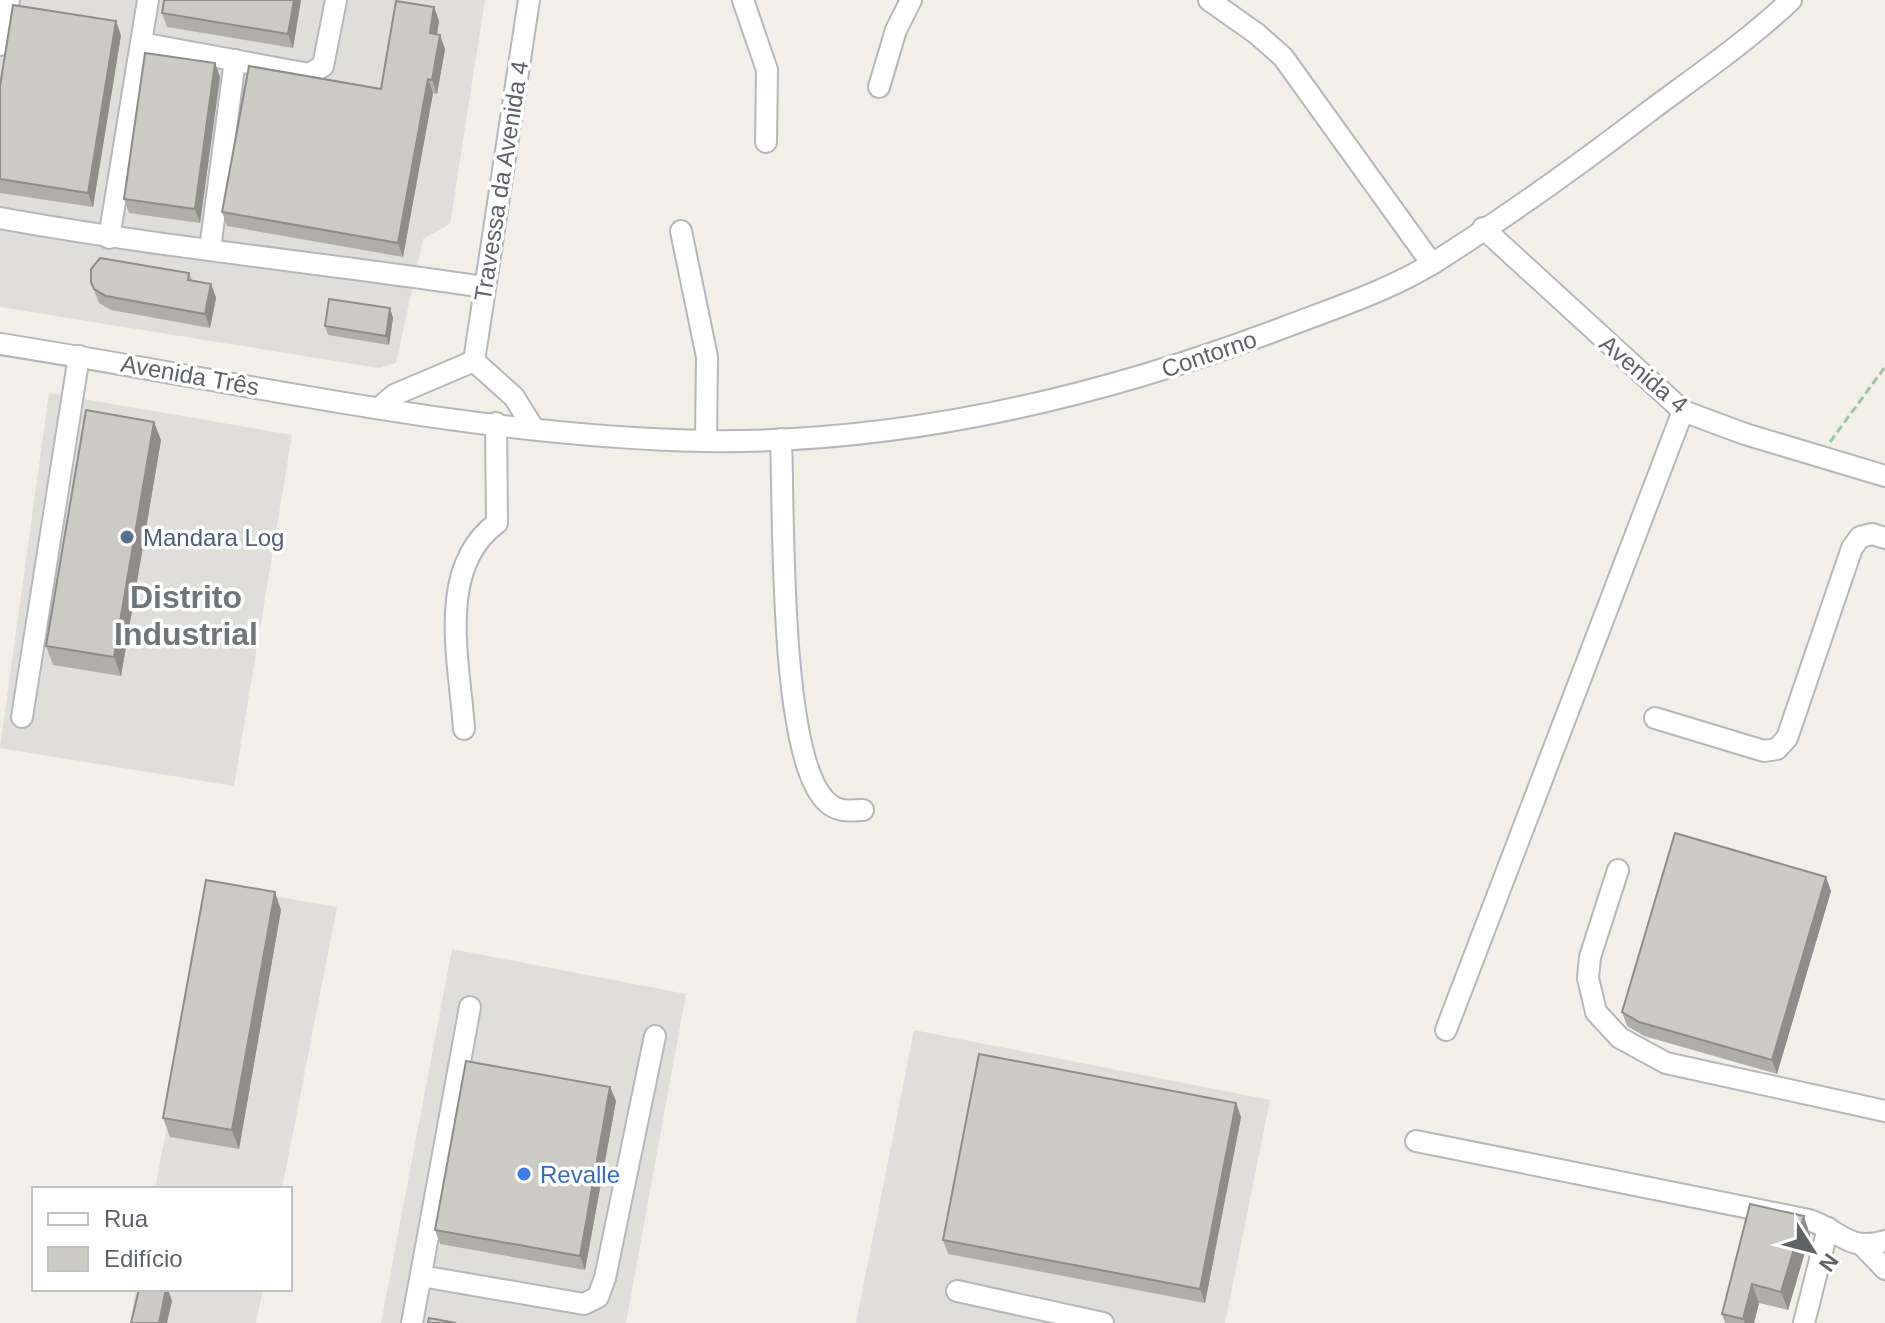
<svg xmlns="http://www.w3.org/2000/svg" width="1885" height="1323" font-family="Arial,sans-serif">
  <rect width="100%" height="100%" fill="#f1efe8"/>
  <g fill="#e0deda">
    <polygon points="0,0 485,0 450,224 423,239 396,363 379,368 0,307"/>
    <polygon points="49,393 292,435 234,786 0,748"/>
    <polygon points="212,885 337,907 282,1189 155,1189"/>
    <polygon points="452,949 686,994 626,1323 381,1323"/>
    <polygon points="914,1030 1270,1100 1225,1323 856,1323"/>
    <polygon points="136,1289 263,1289 256,1323 130,1323"/>
  </g>
  <g fill="none" stroke-linecap="round" stroke-linejoin="round">
    <defs>
      <g id="minor">
        <polyline points="743,0 767,70 766,142"/>
        <polyline points="1209,0 1257,34 1283,57 1432,264"/>
        <polyline points="141,43 309,74 323,66 336,0"/>
        <polyline points="0,45 9,0"/>
        <polyline points="879,87 896,30 911,0"/>
        <path d="M0 218C160 247 323 263 484 287"/>
        <polyline points="1483,228 1683,411 1745,434 1885,476"/>
        <polyline points="681,231 707,357 706,441"/>
        <polyline points="109,238 148,0"/>
        <polyline points="210,249 235,60"/>
        <path d="M0 344C234 380 466 436 704 441 902 444 1101 397 1285 327 1335 308 1390 290 1435 262 1508 216 1579 165 1647 113 1695 77 1747 42 1791 0"/>
        <polyline points="474,361 529,0"/>
        <polyline points="474,361 514,397 534,429"/>
        <polyline points="380,407 394,395 474,361"/>
        <path d="M781 439C784 513 779 749 824 799 835 812 847 811 863 810"/>
        <polyline points="22,717 79,356"/>
        <polyline points="1655,718 1764,751 1777,749 1787,738 1852,548 1860,537 1872,534 1885,538"/>
        <path d="M464 729C460 664 435 568 497 523L496 423"/>
        <polyline points="1618,870 1590,957 1588,978 1596,1012 1620,1038 1666,1063 1885,1111"/>
        <polyline points="1446,1030 1683,411"/>
        <path d="M1416 1141 1809 1220C1842 1231 1847 1252 1885 1241"/>
        <polyline points="1863,1246 1885,1269"/>
        <polyline points="421,1276 584,1304 598,1297 605,1278 655,1036"/>
        <polyline points="957,1291 1103,1323"/>
        <polyline points="412,1323 470,1007"/>
        <polyline points="1804,1323 1828,1228"/>
      </g>
    </defs>
    <use href="#minor" stroke="#b5b8bc" stroke-width="24"/>
    <polyline stroke="#9cc7a9" stroke-width="3" stroke-dasharray="8 4" stroke-linecap="butt" points="1830,442 1885,367"/>
    <use href="#minor" stroke="#fff" stroke-width="20"/>
  </g>
  <g fill="#afaea9">
    <polygon points="301,0 293,48 167,27 162,13"/>
    <polygon points="434,7 439,21 437,34 445,49 437,94 433,93 403,257 227,226 222,212 381,89"/>
    <polygon points="121,35 93,207 0,193 0,86"/>
    <polygon points="215,63 220,77 200,223 129,213 124,199"/>
    <polygon points="189,273 192,280 211,284 216,298 210,328 111,310 99,303 91,282"/>
    <polygon points="390,308 393,318 389,345 328,335 325,326"/>
    <polygon points="161,440 121,676 53,665 46,646"/>
    <polygon points="1831,891 1777,1074 1644,1036 1627,1026 1622,1012"/>
    <polygon points="281,910 239,1149 170,1137 163,1118"/>
    <polygon points="610,1087 616,1101 585,1270 440,1244 435,1230"/>
    <polygon points="1236,1103 1241,1117 1205,1303 948,1254 943,1240"/>
    <polygon points="1750,1204 1810,1235 1788,1310 1759,1303 1754,1323 1725,1323 1722,1314"/>
  </g>
  <g fill="#8f8d8a">
    <polygon points="294,0 301,0 293,48 288,34"/>
    <polygon points="434,7 439,21 435,47 430,33"/>
    <polygon points="116,21 121,35 93,207 88,193"/>
    <polygon points="440,35 445,49 437,94 432,80"/>
    <polygon points="215,63 220,77 200,223 195,209"/>
    <polygon points="428,79 433,93 403,257 398,243"/>
    <polygon points="211,284 216,298 210,328 205,314"/>
    <polygon points="390,308 393,318 389,345 386,336"/>
    <polygon points="154,422 161,440 121,676 114,657"/>
    <polygon points="1826,877 1831,891 1777,1074 1772,1060"/>
    <polygon points="275,892 281,910 239,1149 232,1130"/>
    <polygon points="610,1087 616,1101 585,1270 580,1256"/>
    <polygon points="1236,1103 1241,1117 1205,1303 1200,1289"/>
    <polygon points="1804,1216 1810,1235 1788,1310 1781,1292"/>
    <polygon points="1752,1284 1759,1303 1754,1323 1745,1323 1743,1319"/>
    <polygon points="166,1289 168,1289 172,1301 167,1323 159,1323"/>
  </g>
  <g fill="#cccac5" stroke="#8f8d8a" stroke-width="2">
    <polygon points="164,0 294,0 288,34 162,13"/>
    <polygon points="396,1 434,7 430,33 440,35 432,80 428,79 398,243 222,212 249,66 381,89"/>
    <polygon points="13,5 116,21 88,193 0,179 0,86"/>
    <polygon points="145,53 215,63 195,209 124,199"/>
    <polygon points="100,258 189,273 188,280 211,284 205,314 106,296 94,289 91,282 91,269"/>
    <polygon points="329,299 390,308 386,336 325,326"/>
    <polygon points="86,410 154,422 114,657 46,646"/>
    <polygon points="1675,833 1826,877 1772,1060 1639,1022 1622,1012"/>
    <polygon points="206,880 275,892 232,1130 163,1118"/>
    <polygon points="979,1054 1236,1103 1200,1289 943,1240"/>
    <polygon points="466,1061 610,1087 580,1256 435,1230"/>
    <polygon points="1750,1204 1804,1216 1781,1292 1752,1284 1743,1319 1722,1314"/>
    <polygon points="139,1289 166,1289 159,1323 131,1323"/>
    <polygon points="429,1318 456,1323 428,1323"/>
  </g>
  <circle fill="#5c6f8a" stroke="#fff" stroke-width="3" cx="127" cy="537" r="8"/>
  <circle fill="#3f7fe0" stroke="#fff" stroke-width="3" cx="524" cy="1174" r="8"/>
  <g text-anchor="middle" dominant-baseline="central" stroke-width="7" stroke-linejoin="round" paint-order="stroke">
    <g font-size="24" fill="#5f6368" stroke="#fff">
      <text transform="translate(501 181) rotate(-81)">Travessa da Avenida 4</text>
      <text transform="translate(1209 354) rotate(-19)">Contorno</text>
      <text transform="translate(1644 374) rotate(40)">Avenida 4</text>
      <text transform="translate(190 375) rotate(10)">Avenida Três</text>
    </g>
    <g font-size="24" fill="#4e5e75" stroke="#fff" text-anchor="start">
      <text x="143" y="537">Mandara Log</text>
    </g>
    <g font-size="24" fill="#366cbe" stroke="#fff" text-anchor="start">
      <text x="540" y="1174">Revalle</text>
    </g>
    <g font-size="32" font-weight="bold" fill="#70757a" stroke="#fff">
      <text x="186" y="597">Distrito<tspan x="186" dy="37">Industrial</tspan></text>
    </g>
  </g>
  <rect x="32" y="1187" width="260" height="104" fill="#ffffff" stroke="#bfc1c3" stroke-width="2"/>
  <rect x="48" y="1213" width="40" height="12" fill="#ffffff" stroke="#bfc1c3" stroke-width="2"/>
  <text x="104" y="1227" font-size="24" fill="#5f6368">Rua</text>
  <rect x="48" y="1247" width="40" height="24" fill="#cccac5" stroke="#bfc1c3" stroke-width="2"/>
  <text x="104" y="1267" font-size="24" fill="#5f6368">Edifício</text>
  <g transform="translate(1813 1251) rotate(126)" stroke="#ffffff" stroke-width="6" paint-order="stroke">
  <path d="M0-6L14 30L0 20L-14 30Z" fill="#5f6368"/>
  <text y="-12" font-size="22" font-weight="bold" text-anchor="middle" fill="#5f6368">N</text>
  </g>
</svg>
